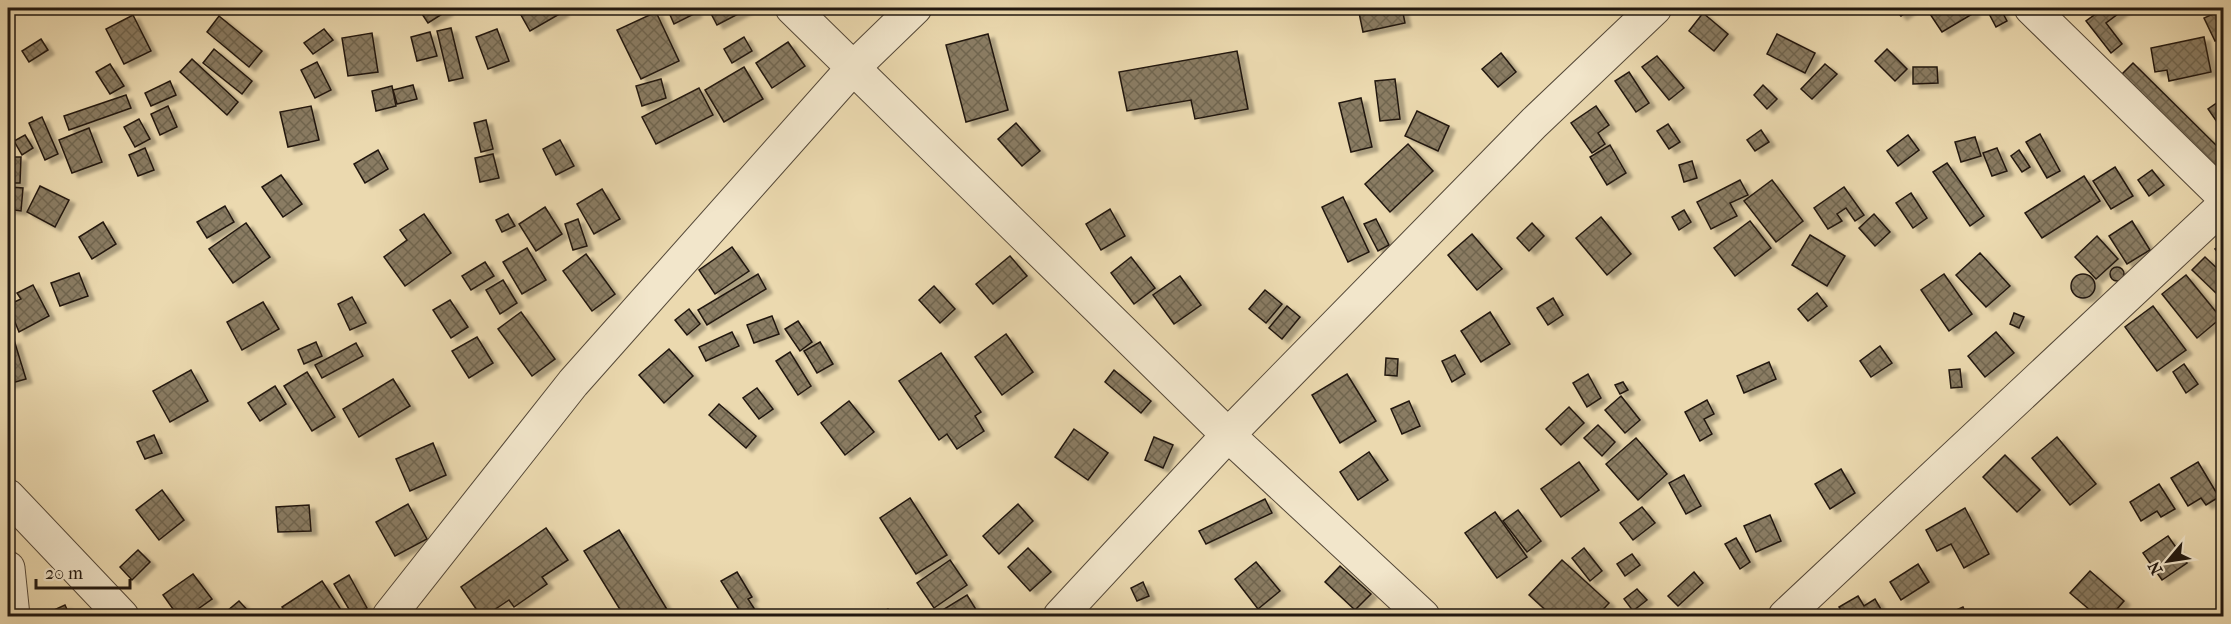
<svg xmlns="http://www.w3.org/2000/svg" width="2231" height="624" font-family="'IM FELL French Canon',serif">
  <defs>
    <pattern id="building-cross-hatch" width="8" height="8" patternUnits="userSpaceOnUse" patternTransform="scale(1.5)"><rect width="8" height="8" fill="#8a7c63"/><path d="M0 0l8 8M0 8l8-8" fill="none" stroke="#706550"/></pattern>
    <filter id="shadow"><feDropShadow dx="6" dy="4" stdDeviation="1.5" flood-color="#0004"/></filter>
  </defs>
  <rect width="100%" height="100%" fill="#ebd9af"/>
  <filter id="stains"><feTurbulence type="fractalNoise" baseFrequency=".00333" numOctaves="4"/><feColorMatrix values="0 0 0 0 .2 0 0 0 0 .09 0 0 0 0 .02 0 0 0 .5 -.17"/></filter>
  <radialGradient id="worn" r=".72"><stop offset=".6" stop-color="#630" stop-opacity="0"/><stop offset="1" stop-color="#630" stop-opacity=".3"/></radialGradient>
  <g fill="url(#building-cross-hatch)" stroke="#211810" stroke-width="1.5" filter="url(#shadow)">
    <polygon points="418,8 445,8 447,11 428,23"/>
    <polygon points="517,8 560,8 563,12 530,31"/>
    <polygon points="667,8 693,8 696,13 674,24"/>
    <polygon points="708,8 745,8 746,10 717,25"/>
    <polygon points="1358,8 1402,8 1405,23 1363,32"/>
    <polygon points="1894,8 1912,8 1901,16"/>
    <polygon points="1926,8 1971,8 1974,13 1942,32"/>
    <polygon points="1986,8 2000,8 2007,21 1996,27"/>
    <polygon points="2104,8 2126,8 2106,23 2122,44 2111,53 2086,21"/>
    <polygon points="2224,9 2224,37 2215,41 2204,18"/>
    <polygon points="656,12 679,61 641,79 617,30"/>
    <polygon points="1703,13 1728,34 1714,51 1689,31"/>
    <polygon points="133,15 151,51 124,64 106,29"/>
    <polygon points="219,16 262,51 249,67 207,32"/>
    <polygon points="451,28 463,78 449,81 437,31"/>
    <polygon points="324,29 333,40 313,54 304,43"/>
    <polygon points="497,29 509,61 488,69 476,37"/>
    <polygon points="430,32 437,56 417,61 411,37"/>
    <polygon points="372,33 378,72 348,76 342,38"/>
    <polygon points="988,34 1008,110 966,122 946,45"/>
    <polygon points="1777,34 1815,53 1805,73 1767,54"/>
    <polygon points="744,37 752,51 732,63 724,49"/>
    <polygon points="2204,37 2211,72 2169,81 2167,70 2155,72 2151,48"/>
    <polygon points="41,39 48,50 29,62 22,51"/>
    <polygon points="788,42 805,66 772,88 756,63"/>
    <polygon points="214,49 252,81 242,94 203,63"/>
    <polygon points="1887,49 1907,69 1895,81 1875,61"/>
    <polygon points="1237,51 1248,109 1195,119 1191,100 1127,111 1119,72"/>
    <polygon points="1501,53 1516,72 1498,87 1482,69"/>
    <polygon points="1657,56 1684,88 1669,100 1642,67"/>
    <polygon points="192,59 238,102 227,115 180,72"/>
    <polygon points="317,62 331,90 315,98 301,70"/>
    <polygon points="2133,63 2224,153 2224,167 2213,177 2116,80"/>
    <polygon points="110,64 124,86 110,94 96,72"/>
    <polygon points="1825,64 1837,74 1812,99 1801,89"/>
    <polygon points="744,67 763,99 724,122 705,90"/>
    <polygon points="1913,67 1937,67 1938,83 1913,84"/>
    <polygon points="1629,72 1649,103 1636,112 1615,81"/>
    <polygon points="661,79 666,98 642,106 636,86"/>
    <polygon points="1395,79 1400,119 1380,121 1375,81"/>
    <polygon points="170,81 176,95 151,106 145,93"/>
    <polygon points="413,85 417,99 397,104 393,90"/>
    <polygon points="1763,85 1777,99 1767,109 1754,95"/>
    <polygon points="392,86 396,106 376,111 372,91"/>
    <polygon points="699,88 713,115 656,144 642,117"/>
    <polygon points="126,95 131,108 69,130 64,116"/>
    <polygon points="1361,98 1372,147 1351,152 1339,103"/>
    <polygon points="2224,98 2224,132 2208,109"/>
    <polygon points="168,106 177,127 160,135 151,114"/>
    <polygon points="311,106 319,140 288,147 280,112"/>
    <polygon points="1596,106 1609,125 1598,133 1605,144 1592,153 1571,123"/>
    <polygon points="1417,111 1449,126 1438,151 1405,136"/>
    <polygon points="42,117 58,154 45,160 29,123"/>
    <polygon points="139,119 150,139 135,147 124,127"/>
    <polygon points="486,120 493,149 481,152 474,123"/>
    <polygon points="1016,123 1040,151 1022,166 998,139"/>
    <polygon points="1668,124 1680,142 1669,149 1657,131"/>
    <polygon points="89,128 102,162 72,173 59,140"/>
    <polygon points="1761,130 1769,142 1755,151 1747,140"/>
    <polygon points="2040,134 2060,171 2047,178 2026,142"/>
    <polygon points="25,135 33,148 22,155 14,141"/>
    <polygon points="1908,135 1919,150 1898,166 1887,151"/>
    <polygon points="1975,137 1981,156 1961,162 1955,142"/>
    <polygon points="560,140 574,166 556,175 543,149"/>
    <polygon points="1408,144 1433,171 1390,212 1365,184"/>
    <polygon points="1610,145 1626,173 1607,185 1590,157"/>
    <polygon points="145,148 154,170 138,176 129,155"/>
    <polygon points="1997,148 2007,171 1992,176 1983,153"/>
    <polygon points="378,150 388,169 365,183 354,164"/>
    <polygon points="2019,150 2030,167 2022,172 2011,156"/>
    <polygon points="493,154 499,178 480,182 475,158"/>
    <polygon points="8,157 21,157 20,183 8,183"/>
    <polygon points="1692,161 1697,178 1684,182 1679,165"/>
    <polygon points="1947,163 1984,216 1970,226 1933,172"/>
    <polygon points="2115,167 2133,196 2111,209 2093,181"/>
    <polygon points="2152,170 2164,185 2149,196 2138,180"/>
    <polygon points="281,175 302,204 283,217 262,187"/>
    <polygon points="2084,176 2100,201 2042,238 2025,213"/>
    <polygon points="1740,180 1748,195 1730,203 1737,216 1711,229 1697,202"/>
    <polygon points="1772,180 1803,221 1776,242 1744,201"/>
    <polygon points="40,186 69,200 55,227 27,212"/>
    <polygon points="11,187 23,188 21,211 8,209"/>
    <polygon points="1844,187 1864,215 1855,221 1846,208 1837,214 1842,221 1828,229 1814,208"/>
    <polygon points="602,189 620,219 594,234 577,204"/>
    <polygon points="1911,193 1927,218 1913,228 1896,203"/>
    <polygon points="1343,197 1369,252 1348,262 1322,207"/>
    <polygon points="225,206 234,222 207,238 197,222"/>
    <polygon points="545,207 562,234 536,251 519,224"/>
    <polygon points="1110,209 1125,236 1101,250 1086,224"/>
    <polygon points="1684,210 1691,222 1679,230 1672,217"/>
    <polygon points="424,214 451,253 405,286 384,257 407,240 400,230"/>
    <polygon points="508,214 515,226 502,232 496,220"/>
    <polygon points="1874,214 1890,232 1875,246 1859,228"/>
    <polygon points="1601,217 1631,254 1607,275 1576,238"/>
    <polygon points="578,219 587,246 573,250 565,224"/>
    <polygon points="1376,219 1389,245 1378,251 1364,224"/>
    <polygon points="1750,221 1771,248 1735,276 1714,248"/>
    <polygon points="2132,221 2150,250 2127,264 2109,236"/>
    <polygon points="103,222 116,244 92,259 79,237"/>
    <polygon points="246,223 270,257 233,283 209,249"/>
    <polygon points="1532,223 1544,236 1529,251 1517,238"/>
    <polygon points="1472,234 1502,269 1477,290 1448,255"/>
    <polygon points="1810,235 1845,256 1827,286 1792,265"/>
    <polygon points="2097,236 2118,259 2096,279 2075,257"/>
    <polygon points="2224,243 2224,261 2215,249"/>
    <polygon points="732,247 749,271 715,294 699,270"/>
    <polygon points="527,248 546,280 522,294 503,262"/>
    <polygon points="1980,253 2010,286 1986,307 1956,275"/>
    <polygon points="586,254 615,294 592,311 563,271"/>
    <polygon points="1010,256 1027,276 993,304 976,284"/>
    <polygon points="1131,257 1155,288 1134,304 1111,273"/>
    <polygon points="2205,257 2224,275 2224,289 2218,295 2192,270"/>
    <polygon points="485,262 494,276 471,290 462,276"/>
    <circle cx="2117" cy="274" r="7"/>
    <polygon points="79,273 88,296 60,306 51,283"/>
    <polygon points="758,274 766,289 707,325 698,310"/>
    <polygon points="1944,274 1972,314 1949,331 1921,290"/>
    <circle cx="2083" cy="286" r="12"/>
    <polygon points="2186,275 2221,318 2197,338 2162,294"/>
    <polygon points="1180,276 1201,305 1174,324 1153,295"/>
    <polygon points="503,280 517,303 500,314 486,290"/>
    <polygon points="33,285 49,316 19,332 8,305 21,299 17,293"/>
    <polygon points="934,286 955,309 940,323 919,300"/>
    <polygon points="1265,290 1282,304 1266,323 1249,309"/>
    <polygon points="1817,293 1827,306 1808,321 1798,309"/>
    <polygon points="352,297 366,323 350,330 338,304"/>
    <polygon points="1553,298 1563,315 1548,325 1537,308"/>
    <polygon points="450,300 468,327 451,338 433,310"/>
    <polygon points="263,302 279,329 242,350 227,322"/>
    <polygon points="1287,306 1300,317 1282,339 1269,328"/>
    <polygon points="2153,306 2186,350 2157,371 2125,327"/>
    <polygon points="689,309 700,324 687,335 675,320"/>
    <polygon points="521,312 555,359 532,376 498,329"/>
    <polygon points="1490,312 1510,344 1481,362 1461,331"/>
    <polygon points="2014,313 2024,317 2019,328 2010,324"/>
    <polygon points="772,316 779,334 754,343 747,325"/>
    <polygon points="798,321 812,342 800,351 785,329"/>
    <polygon points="732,332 739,346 706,361 699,347"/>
    <polygon points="1996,332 2014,353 1985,377 1968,356"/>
    <polygon points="1006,334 1033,372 1002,395 975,357"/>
    <polygon points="477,337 493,363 469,378 452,351"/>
    <polygon points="14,340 26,379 8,384 8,342"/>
    <polygon points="316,342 322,356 304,364 298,350"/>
    <polygon points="820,342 833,364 817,373 804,351"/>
    <polygon points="356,343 363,356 322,378 315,365"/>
    <polygon points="1880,346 1892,363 1871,377 1860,361"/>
    <polygon points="669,349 693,376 664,403 639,375"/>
    <polygon points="790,352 811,386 798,395 776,361"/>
    <polygon points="941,353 981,412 975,416 984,431 957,449 947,434 939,440 899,381"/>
    <polygon points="1455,355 1465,374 1452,382 1442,361"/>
    <polygon points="1386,358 1398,359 1397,376 1385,375"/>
    <polygon points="1769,362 1776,379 1744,393 1737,376"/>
    <polygon points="2184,364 2198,384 2186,393 2173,372"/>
    <polygon points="1960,369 1962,387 1951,388 1949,370"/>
    <polygon points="191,370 208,401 170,422 153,391"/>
    <polygon points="1114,370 1151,401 1141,413 1105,382"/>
    <polygon points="307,372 335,417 312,431 284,386"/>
    <polygon points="1347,374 1376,421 1340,443 1312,395"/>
    <polygon points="1588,374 1601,398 1587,407 1573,383"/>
    <polygon points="393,379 410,406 359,437 343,409"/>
    <polygon points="1623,382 1628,390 1620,394 1615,385"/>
    <polygon points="275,386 286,404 260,421 248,403"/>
    <polygon points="757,388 773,409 759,419 743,398"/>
    <polygon points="1621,396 1640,420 1625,433 1605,410"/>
    <polygon points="1707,400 1714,414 1704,419 1712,434 1700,441 1685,412"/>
    <polygon points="849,401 874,432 845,455 821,423"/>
    <polygon points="1409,401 1420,426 1402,434 1391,409"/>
    <polygon points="719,404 756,436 746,448 709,415"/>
    <polygon points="1569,407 1584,423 1561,445 1546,429"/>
    <polygon points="1598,425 1615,442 1602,456 1584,438"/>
    <polygon points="1074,429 1108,453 1088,480 1055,457"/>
    <polygon points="154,435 162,453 145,459 137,442"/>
    <polygon points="1154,437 1173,445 1163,468 1145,460"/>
    <polygon points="2057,437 2096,484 2070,505 2032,458"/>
    <polygon points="1636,438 1667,474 1638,500 1606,464"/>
    <polygon points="433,443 446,475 410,491 396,459"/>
    <polygon points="1369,452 1388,480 1358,500 1340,472"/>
    <polygon points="2005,455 2040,490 2017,512 1983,477"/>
    <polygon points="1579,462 1599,490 1561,517 1541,489"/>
    <polygon points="2198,462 2219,497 2206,505 2201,498 2188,506 2171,478"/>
    <polygon points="1841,469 1855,493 1830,509 1815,484"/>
    <polygon points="1684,475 1701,506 1686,514 1669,483"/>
    <polygon points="2159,484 2175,509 2161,517 2157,511 2141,521 2130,502"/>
    <polygon points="162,490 184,520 159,540 136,510"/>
    <polygon points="910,498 947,555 916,574 880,518"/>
    <polygon points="1265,499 1272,513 1206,544 1199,531"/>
    <polygon points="2224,499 2224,519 2217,502"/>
    <polygon points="408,504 427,539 395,556 376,522"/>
    <polygon points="1018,504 1033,521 999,554 983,536"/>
    <polygon points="309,505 311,531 278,532 276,507"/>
    <polygon points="1642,507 1655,523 1633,540 1620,523"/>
    <polygon points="1965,508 1989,554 1964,568 1951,544 1937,551 1926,530"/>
    <polygon points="1518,510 1541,541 1527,552 1503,521"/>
    <polygon points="1495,512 1527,557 1497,578 1465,533"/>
    <polygon points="1770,515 1781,541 1756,552 1744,526"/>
    <polygon points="546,528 568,560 542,577 547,584 514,607 509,600 485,616 481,616 461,587"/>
    <polygon points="619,530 671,616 624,616 584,551"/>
    <polygon points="2168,536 2187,563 2162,580 2143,553"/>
    <polygon points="1736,538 1750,562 1740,569 1725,544"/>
    <polygon points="1028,548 1051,572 1030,591 1008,567"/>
    <polygon points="1584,548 1602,571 1590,581 1572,558"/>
    <polygon points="138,550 150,562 132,580 120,567"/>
    <polygon points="1632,554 1640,565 1625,576 1617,564"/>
    <polygon points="950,560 967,585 934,608 917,583"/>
    <polygon points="1562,560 1609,603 1597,616 1552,616 1529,595"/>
    <polygon points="1256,562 1280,591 1258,609 1235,579"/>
    <polygon points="1918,564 1929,582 1901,600 1890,582"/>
    <polygon points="1340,566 1371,594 1355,610 1325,582"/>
    <polygon points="2090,571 2124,601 2111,616 2097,616 2070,593"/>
    <polygon points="737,572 752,597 748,599 759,616 743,616 721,581"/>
    <polygon points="1694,572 1703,583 1678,606 1668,596"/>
    <polygon points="193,574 212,599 188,616 178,616 163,595"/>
    <polygon points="349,575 367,608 353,616 334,584"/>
    <polygon points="322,581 345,616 288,616 282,607"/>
    <polygon points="1143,582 1149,596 1137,601 1131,588"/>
    <polygon points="1637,589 1647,600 1633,611 1624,599"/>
    <polygon points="967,595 980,616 944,616 941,611"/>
    <polygon points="1858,596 1864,606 1875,599 1882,611 1873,616 1845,616 1839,607"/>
    <polygon points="239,601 253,616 221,616"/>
    <polygon points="65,605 70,616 41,616"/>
    <polygon points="1963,607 1967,616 1943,616"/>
    <polygon points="888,609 892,616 875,616"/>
  </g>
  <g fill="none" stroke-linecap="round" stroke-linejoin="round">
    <defs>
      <g id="minor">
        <polyline points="792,8 1228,435 1423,616"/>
        <polyline points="2031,8 2224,197"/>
        <polyline points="8,496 122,616"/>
        <polyline points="8,568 13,616"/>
        <polyline points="389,616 573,383 853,68 915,8"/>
        <polyline points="1060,616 1228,435 1534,123 1655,8"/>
        <polyline points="1785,616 2224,205"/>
      </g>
    </defs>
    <use href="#minor" stroke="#544838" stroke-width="35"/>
    <use href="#minor" stroke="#f2e6cb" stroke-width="33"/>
  </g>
  <rect width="2231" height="624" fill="none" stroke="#ebd9af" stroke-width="30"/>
  <rect x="9" y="9" width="2213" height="606" fill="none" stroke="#211810" stroke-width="3"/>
  <rect x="15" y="15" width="2201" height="594" fill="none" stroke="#211810" stroke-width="1.5"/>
  <g transform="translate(2168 561) rotate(241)" stroke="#f2e6cb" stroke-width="4.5" paint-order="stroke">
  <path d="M0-4.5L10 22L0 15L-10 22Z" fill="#211810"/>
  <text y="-9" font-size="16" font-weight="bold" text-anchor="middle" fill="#211810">N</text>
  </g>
  <path d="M36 579v9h94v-9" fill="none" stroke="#211810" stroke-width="3"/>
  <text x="45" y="579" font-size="18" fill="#211810" stroke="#f2e6cb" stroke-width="4.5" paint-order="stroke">20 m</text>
  <rect width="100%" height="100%" filter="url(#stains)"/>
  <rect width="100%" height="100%" fill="url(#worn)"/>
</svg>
